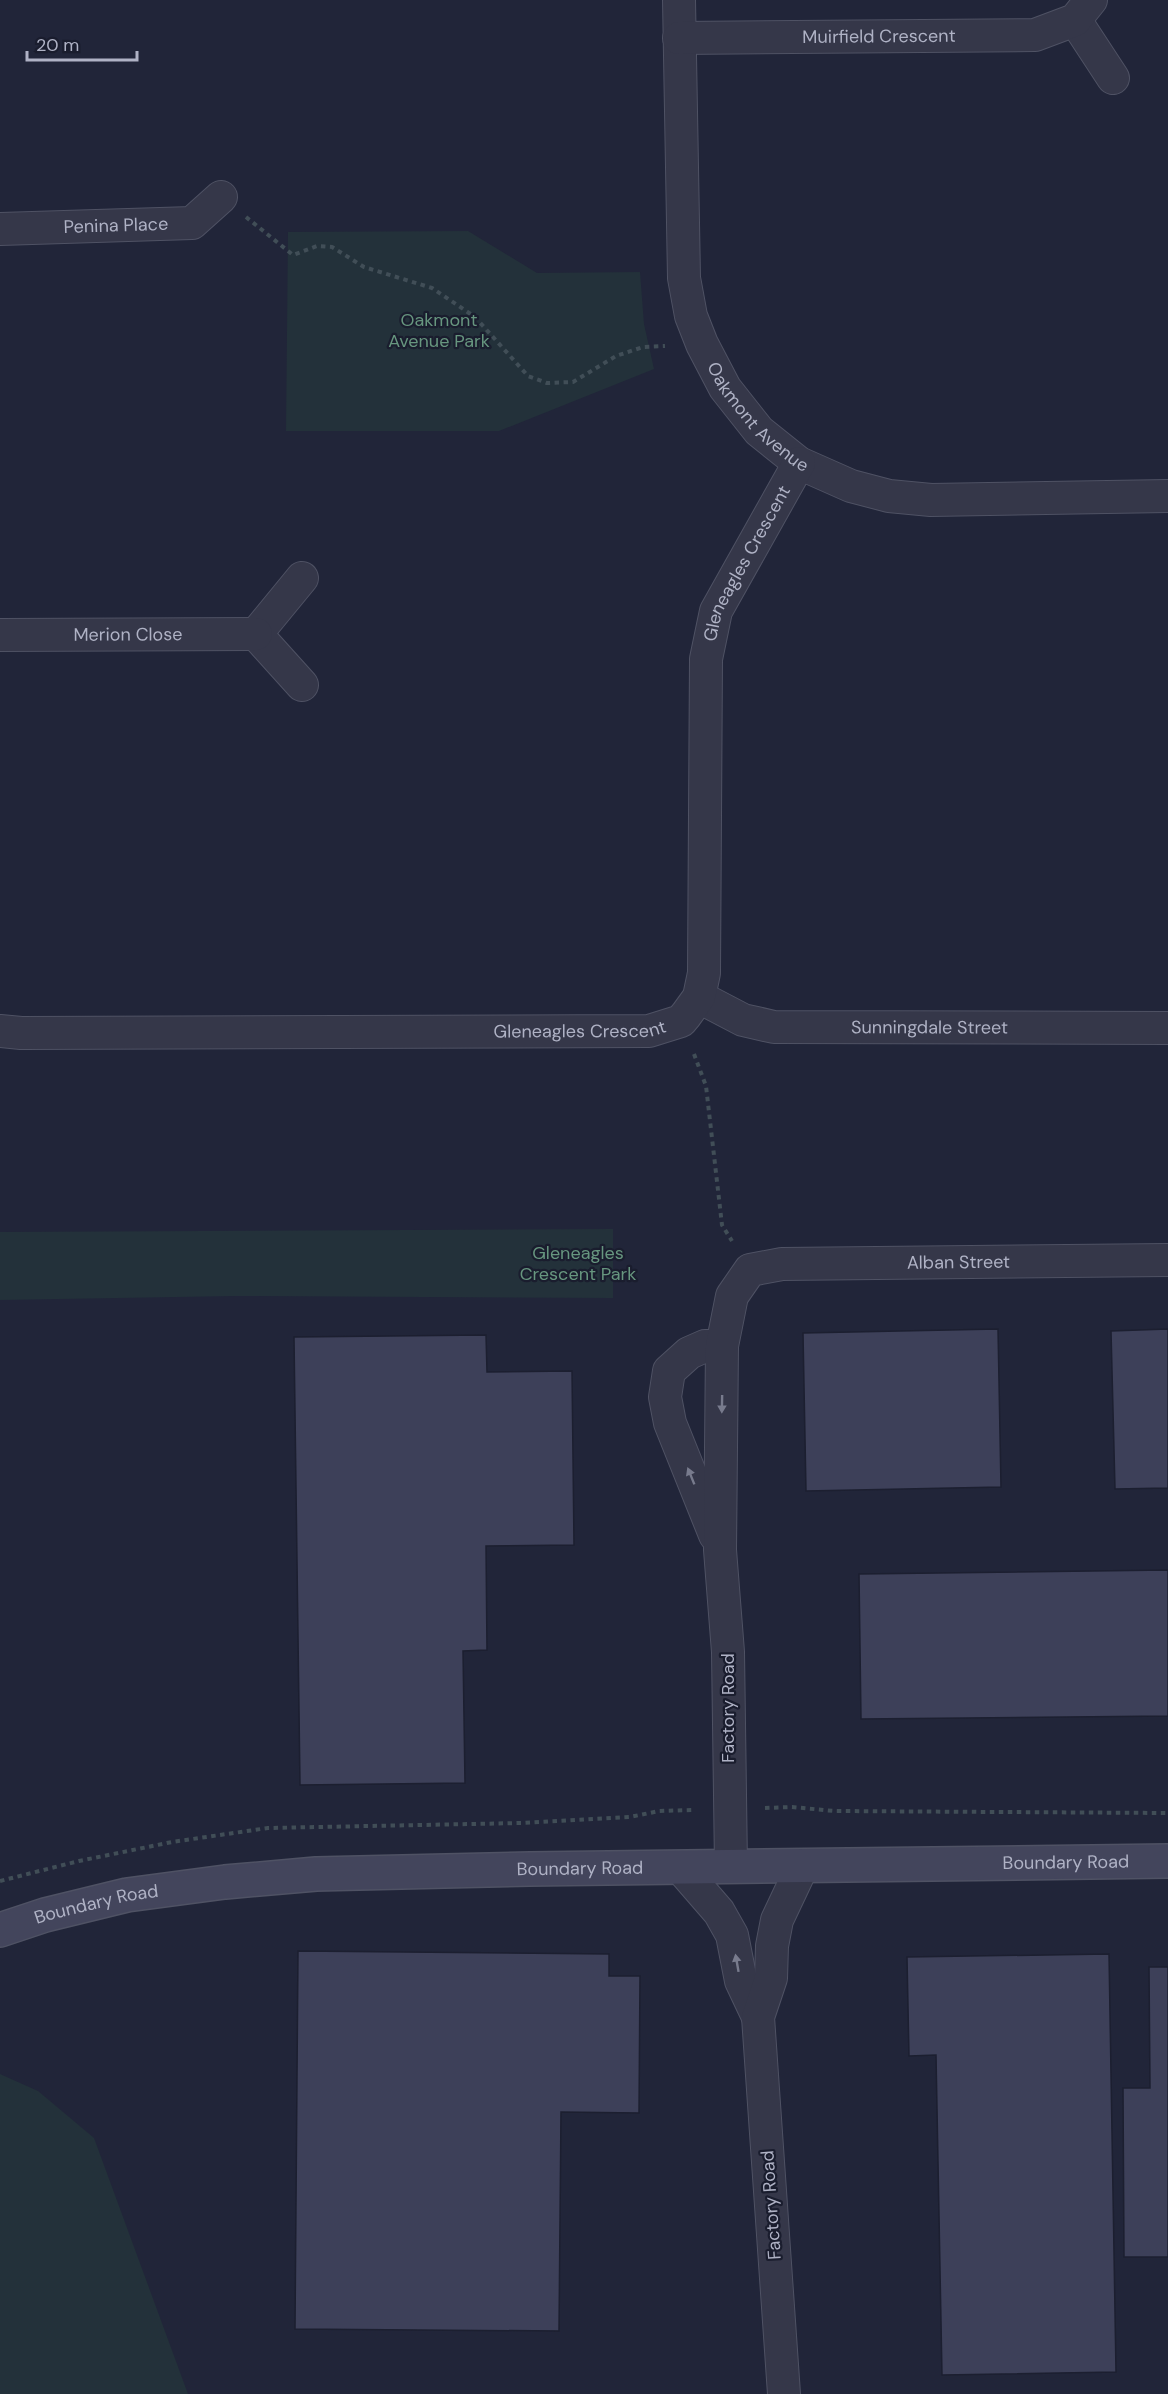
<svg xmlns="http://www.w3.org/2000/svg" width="1168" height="2394" font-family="'DM Sans',sans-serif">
  <rect width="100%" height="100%" fill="#212539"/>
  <g fill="#23313a">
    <polygon points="468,231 537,273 640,272 644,324 654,369 499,431 286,431 288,232"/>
    <polygon points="613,1229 613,1298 236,1296 0,1300 0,1232"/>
    <polygon points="0,2074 38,2091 94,2138 188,2394 0,2394"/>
  </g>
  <g fill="#3d4059" stroke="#1c1f30" stroke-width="1.5">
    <polygon points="998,1329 1001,1487 806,1491 803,1333"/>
    <polygon points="1168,1329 1168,1488 1115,1489 1111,1331"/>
    <polygon points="486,1335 487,1372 572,1371 574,1545 486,1546 487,1650 463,1651 465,1783 300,1785 294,1337"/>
    <polygon points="1168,1570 1168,1716 861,1719 859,1574"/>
    <polygon points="298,1951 609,1954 609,1976 640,1976 639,2113 561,2112 559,2331 295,2329"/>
    <polygon points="1109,1954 1116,2372 942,2375 936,2055 909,2056 907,1957"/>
    <polygon points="1149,1967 1168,1967 1168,2257 1124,2257 1123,2088 1150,2088"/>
  </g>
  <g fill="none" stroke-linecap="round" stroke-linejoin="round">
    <defs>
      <g id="minor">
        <path id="s1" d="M679 0 684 278 691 316 702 344 725 388 759 431 799 463 851 486 889 496 931 500 1168 496"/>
        <polyline points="1075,20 1113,78"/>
        <path id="s2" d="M679 38 1035 35 1075 20 1091 0"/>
        <path id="s3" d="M0 229 192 223 221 197"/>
        <polyline points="302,578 256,634 302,685"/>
        <path id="s4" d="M0 635 256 634"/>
        <path id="s5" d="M699 997 743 1020 774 1027 1168 1028"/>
        <path id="s6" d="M0 1031 21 1033 649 1031 681 1021 686 1015 699 997 704 973 706 659 716 611 799 463"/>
        <polyline points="715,1535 670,1423 665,1397 669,1371 689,1353 705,1346 722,1346"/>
        <path id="s7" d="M731 1866 728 1652 720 1550 722 1346 732 1296 750 1270 782 1264 1168 1260"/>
        <polyline points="680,1867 719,1912 732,1935 741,1981 758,2017"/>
        <polyline points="784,2394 758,2017 771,1978 772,1946 777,1920 803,1865"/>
      </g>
      <g id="secondary">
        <path id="s8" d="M0 1930 45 1915 127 1895 225 1882 316 1874 530 1869 1168 1861"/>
      </g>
    </defs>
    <use href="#minor" stroke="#4f5264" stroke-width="34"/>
    <use href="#secondary" stroke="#4f5264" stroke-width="36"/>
    <g stroke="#414e57" stroke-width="4" stroke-dasharray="4.5 4.5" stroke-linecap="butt">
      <polyline points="246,217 293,255 317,246 332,247 364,267 432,288 475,317 528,376 547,383 573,382 616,356 643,347 665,346"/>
      <polyline points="694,1054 706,1086 722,1225 732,1241"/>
      <polyline points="765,1808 792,1807 834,1811 1168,1813"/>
      <polyline points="0,1881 79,1861 172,1842 268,1828 522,1823 630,1817 659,1811 695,1810"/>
    </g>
    <use href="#minor" stroke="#353749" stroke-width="32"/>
    <use href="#secondary" stroke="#43455c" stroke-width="33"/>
  </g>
  <defs><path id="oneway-solid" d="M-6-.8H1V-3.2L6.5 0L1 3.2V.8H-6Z" transform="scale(1.5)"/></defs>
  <g fill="#787b8d">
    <use href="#oneway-solid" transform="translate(722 1404) rotate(91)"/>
    <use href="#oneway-solid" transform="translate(691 1476) rotate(-112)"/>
    <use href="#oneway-solid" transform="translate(737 1963) rotate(-100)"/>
  </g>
  <g text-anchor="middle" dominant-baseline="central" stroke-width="4.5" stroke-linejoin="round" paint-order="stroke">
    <g font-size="18" fill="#afb2c5" stroke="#1a1d2e">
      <text stroke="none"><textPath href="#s2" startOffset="200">Muirfield Crescent</textPath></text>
      <text stroke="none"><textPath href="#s3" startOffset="116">Penina Place</textPath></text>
      <text stroke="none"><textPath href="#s1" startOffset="440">Oakmont Avenue</textPath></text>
      <text stroke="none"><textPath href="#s6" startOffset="1156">Gleneagles Crescent</textPath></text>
      <text stroke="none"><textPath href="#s4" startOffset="128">Merion Close</textPath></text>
      <text stroke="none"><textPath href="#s6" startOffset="580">Gleneagles Crescent</textPath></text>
      <text stroke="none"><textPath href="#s5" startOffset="237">Sunningdale Street</textPath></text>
      <text stroke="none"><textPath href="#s7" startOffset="812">Alban Street</textPath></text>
      <text transform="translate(728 1708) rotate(-90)">Factory Road</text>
      <text stroke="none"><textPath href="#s8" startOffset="1072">Boundary Road</textPath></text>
      <text stroke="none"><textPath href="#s8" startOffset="586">Boundary Road</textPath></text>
      <text stroke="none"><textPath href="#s8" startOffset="100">Boundary Road</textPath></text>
      <text transform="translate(771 2205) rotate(-94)">Factory Road</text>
    </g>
    <g font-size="18" fill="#67967f" stroke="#1a1d2e">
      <text x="439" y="320">Oakmont<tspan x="439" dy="21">Avenue Park</tspan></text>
      <text x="578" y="1253">Gleneagles<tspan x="578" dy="21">Crescent Park</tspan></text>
    </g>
  </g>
  <path d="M27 51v9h110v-9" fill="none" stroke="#afb2c5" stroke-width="3"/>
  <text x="36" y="51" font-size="18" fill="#afb2c5" stroke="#1a1d2e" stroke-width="4.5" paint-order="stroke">20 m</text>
</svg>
